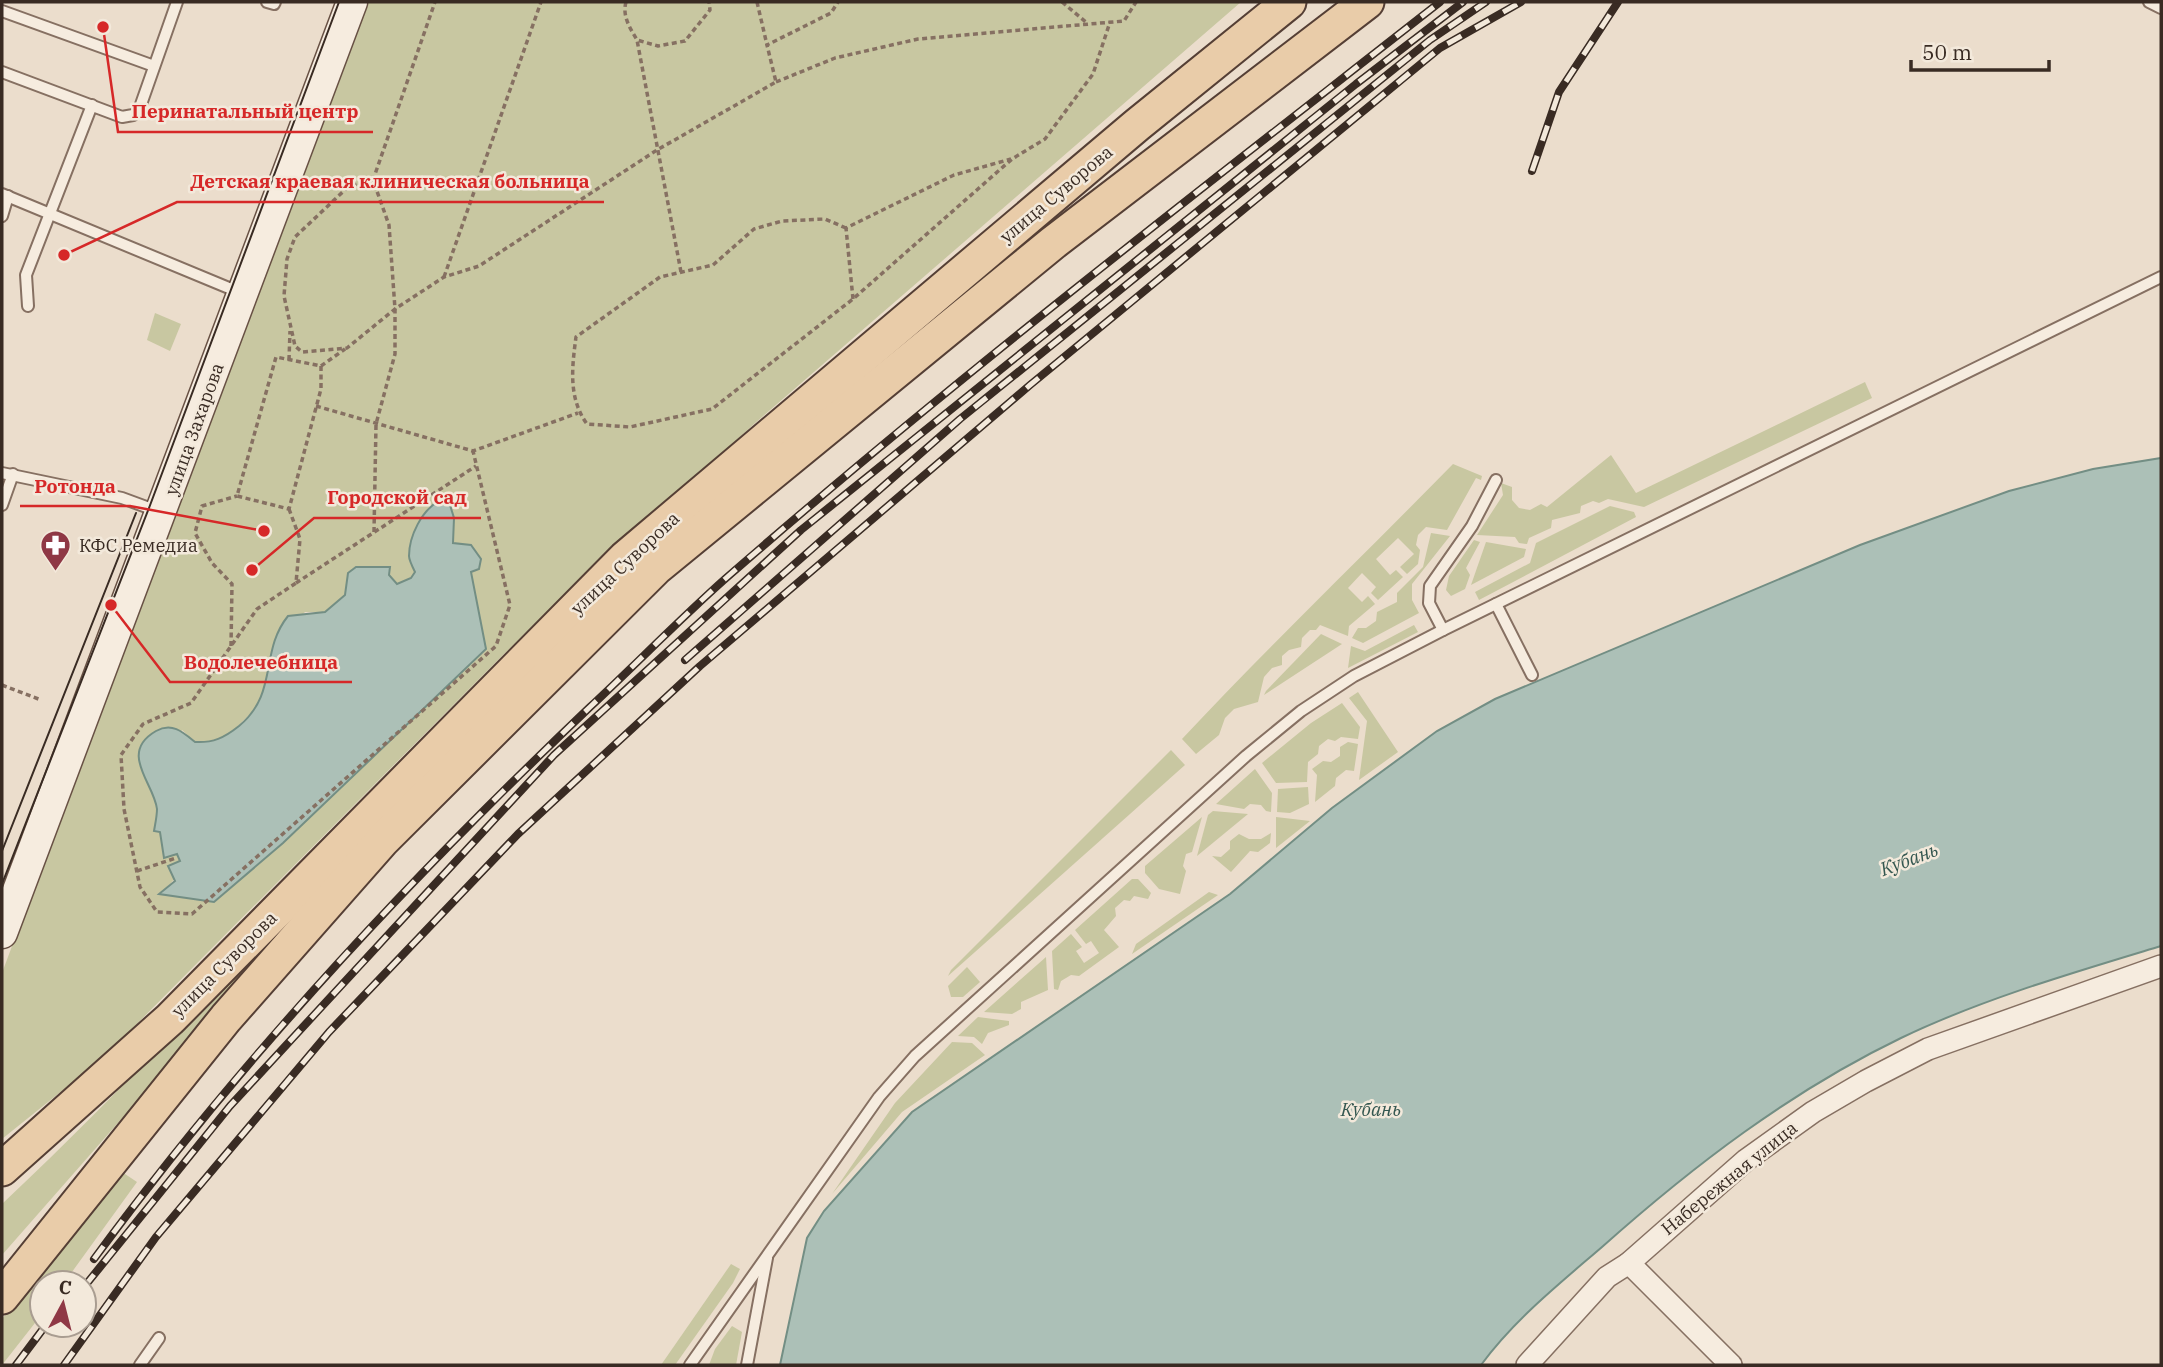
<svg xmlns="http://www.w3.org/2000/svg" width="2163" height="1367" font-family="'IBM Plex Serif',serif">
  <rect width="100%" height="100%" fill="#ebddcc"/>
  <g fill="#c8c7a1" fill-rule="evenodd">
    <path d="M364 2H1241L754 424 504 654 104 1057 2 1139V973ZM454 518 453 543 471 572 486 649 283 843 214 902 160 893C173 883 184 871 177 854L165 858 160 832 154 831 157 808 182 730 195 742 211 743 229 735 260 704 273 645 305 612H325L345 595 348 573 356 567 379 566 397 584 411 578Z"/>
    <polygon points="155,313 181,324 170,351 147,340"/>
    <polygon points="1865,382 1872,398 1644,507 1608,499 1599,503 1593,501 1581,506 1580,513 1552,520 1551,528 1529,538 1527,544 1519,543 1515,537 1477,535 1503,495 1501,483 1512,487 1512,500 1519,508 1530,510 1541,504 1547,507 1611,455 1636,493"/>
    <path d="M1453 464 1482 476 1481 480 1476 478 1447 530 1426 527 1418 535 1416 545 1420 550 1418 564 1407 574 1400 567 1414 554 1398 538 1376 559 1390 575 1396 570 1403 577 1378 600 1371 593 1376 587 1362 573 1348 588 1362 602 1368 596 1375 604 1349 626 1348 636 1320 625 1316 630H1310L1302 638 1301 647 1289 650 1282 656V665L1272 668 1264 677 1258 702 1234 709 1225 718 1219 735 1196 754 1182 739C1270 645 1363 556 1453 464Z"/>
    <polygon points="1610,506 1634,512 1636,517 1479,600 1475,592 1530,563 1536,543"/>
    <polygon points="1431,533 1450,536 1412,584 1412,600 1419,613 1363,643 1352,638 1358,628 1366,628 1376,621 1377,612 1397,602 1397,593 1423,567"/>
    <polygon points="1474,540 1480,542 1466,568 1470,575 1465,589 1451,596 1446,590 1449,576"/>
    <polygon points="1486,542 1526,549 1524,557 1471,585"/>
    <polygon points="1414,625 1418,632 1348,668 1351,646 1365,651"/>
    <polygon points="1321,634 1342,644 1264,695 1266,691"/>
    <polygon points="1358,692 1398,752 1359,780 1367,721 1349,698"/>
    <polygon points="1342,703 1360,727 1358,739 1341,737 1335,741 1328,739 1319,746 1318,754 1308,762 1307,782 1276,783 1262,763 1311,723"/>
    <polygon points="1348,742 1358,744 1354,771 1346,770 1336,778 1335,786 1315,802 1317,775 1312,769 1323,761 1331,762 1340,756 1340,747"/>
    <polygon points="1171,750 1185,765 948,976 951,970"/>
    <polygon points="1255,769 1272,793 1271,812 1266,811 1261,805 1250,804 1244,809 1216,804"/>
    <polygon points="1308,787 1309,804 1290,813 1277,812 1278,789"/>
    <polygon points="1213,811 1248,814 1197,856 1208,815"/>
    <polygon points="1202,817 1192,852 1186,854 1183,866 1186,871 1180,894 1159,889 1145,873 1145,866"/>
    <polygon points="1276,817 1310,821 1276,848"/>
    <polygon points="1271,833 1270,843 1258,852 1250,851 1231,872 1212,856 1221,857 1230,849 1230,841 1239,834 1249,839 1261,839"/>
    <polygon points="1132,879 1138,879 1151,893 1148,899 1134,896 1130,901 1124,900 1115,908 1116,916 1104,930 1119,947 1079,976 1071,975 1061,981 1058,990 1054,989 1052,951 1071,934 1082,947 1076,951 1084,963 1099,953 1091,941 1086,944 1075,930"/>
    <polygon points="1209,892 1218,895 1132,954 1136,944"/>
    <path d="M285 922 290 927 2 1255V1204C99 1113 190 1015 285 922Z"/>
    <polygon points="1046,957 1048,990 1021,1002 1021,1009 1012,1014 984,1012"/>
    <polygon points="967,967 980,982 963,997 951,997 948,986"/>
    <polygon points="978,1017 1009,1021 1009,1025 988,1033 982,1044 974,1037 958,1036"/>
    <polygon points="952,1042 972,1043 985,1055 902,1112 832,1194 895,1103"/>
    <polygon points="122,1172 137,1182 64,1283 42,1283 42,1314 2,1365 2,1319"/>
    <polygon points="731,1264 740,1269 733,1283 675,1365 661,1365"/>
    <polygon points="732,1326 742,1332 736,1365 709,1365 715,1349"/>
  </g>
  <g fill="#acc0b7" stroke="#738e84" stroke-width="2">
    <path d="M2161 458V946C2075 972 1982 999 1901 1038 1791 1091 1693 1166 1602 1247 1559 1284 1515 1319 1481 1365H780L807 1238 824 1211 912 1112 1230 894 1332 808 1437 731 1495 699 1860 545 2009 491 2093 469Z"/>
    <path d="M439 501 450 505 454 518 453 543 471 545 481 559 479 569 471 572 486 649 283 843 214 902 159 894 175 881 168 866 180 861 177 854 164 858 160 832 154 831C155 825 157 816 157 809 154 783 118 753 156 731 172 722 183 732 195 742 213 743 224 738 239 726 279 693 259 652 288 616L325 612 345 595 348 573 356 567H390L389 575 397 584 411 578 415 572C413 568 409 560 409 556 409 536 422 510 439 501Z"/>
  </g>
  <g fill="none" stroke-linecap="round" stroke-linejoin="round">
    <defs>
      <g id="lane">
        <polyline points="267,2 274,4 275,2"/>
        <polyline points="2149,2 2161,8"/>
        <polyline points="2,11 154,66"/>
        <polyline points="2,72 122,117 133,115 139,110 177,2"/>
        <polyline points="2,194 241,293"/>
        <polyline points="2,216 8,196"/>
        <polyline points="28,306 26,275 92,105"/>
        <polyline points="2,473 122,498 160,512"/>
        <polyline points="2,505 13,474"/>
        <polyline points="1496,604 1532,675"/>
        <polyline points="1443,630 1429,603 1430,586 1472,526 1496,480"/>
        <polyline points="140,1365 159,1338"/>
        <polyline points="690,1365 879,1097 915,1056 1246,756 1301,711 1354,676 1443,630 2161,277"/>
        <polyline points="747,1365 767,1258"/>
      </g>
      <g id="street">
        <polyline points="1629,1263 1731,1365"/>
        <polyline points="1527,1365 1607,1277 1629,1263 1746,1160 1813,1112 1866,1081 1928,1049 2161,966"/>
      </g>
      <polyline id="secondary" points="2,933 352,2"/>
      <g id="primary">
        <polyline points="2,1169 170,1019 625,558 1137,125 1289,2"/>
        <polyline points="2,1297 226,1018 382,841 656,568 1054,242 1367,2"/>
      </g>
    </defs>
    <use href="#lane" stroke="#867062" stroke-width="14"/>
    <use href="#street" stroke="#867062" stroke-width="24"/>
    <use href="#secondary" stroke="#685144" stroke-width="33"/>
    <use href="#primary" stroke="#553f35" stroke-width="37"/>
    <g stroke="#867062" stroke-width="3.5" stroke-dasharray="5 3.5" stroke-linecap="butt">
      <path d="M626 2C622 16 630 28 637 40"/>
      <polyline points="757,2 767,45"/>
      <polyline points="1062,2 1087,23"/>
      <polyline points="776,82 835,58 918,39 1124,21 1136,2"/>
      <polyline points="373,180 349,186 295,237 287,259 284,296 295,346 302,352 347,348 395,309 444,277 479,266 657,150 776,82 767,45 831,13 838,2"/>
      <path d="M846 228 825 219 782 221 754 229 713 265 660 277 576 337C572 367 568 398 587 424L630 427 712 409 853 299 1012 159 1045 139 1093 74 1110 22"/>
      <polyline points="681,272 637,40 658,46 685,41 710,10 709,2"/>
      <polyline points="444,277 541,2"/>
      <polyline points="853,299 846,228 954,175 1011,159"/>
      <polyline points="289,360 290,331"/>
      <polyline points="321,366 321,389 289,509 237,496 276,357 321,366 345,349"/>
      <polyline points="316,406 473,451 578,413"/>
      <polyline points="289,509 300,539 296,583 257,609 191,703 143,724 121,755 124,809 140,887 157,912 192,914 496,646 510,605 473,451"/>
      <polyline points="374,532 376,424 395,354 395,309 389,225 373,180 435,2"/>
      <polyline points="296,583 476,466"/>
      <polyline points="231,646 232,584 212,563 195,533 202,506 237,496"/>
      <polyline points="2,685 41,700"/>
      <polyline points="137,871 176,858"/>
    </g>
    <use href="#lane" stroke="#f6ecdf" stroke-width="10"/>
    <use href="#street" stroke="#f6ecdf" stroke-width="21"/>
    <use href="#secondary" stroke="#f6ecdf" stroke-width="30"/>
    <use href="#primary" stroke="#e9cca9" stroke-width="33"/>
    <g stroke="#392b23" stroke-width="2">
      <polyline points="2,851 136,513"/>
      <polyline points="2,884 149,508 339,2"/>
    </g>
    <defs>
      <g id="rail">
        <polyline points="1532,171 1559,92 1618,2"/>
        <polyline points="685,660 960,419 1430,40 1486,2"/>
        <path d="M94 1259C241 1059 411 877 590 707 635 665 679 620 725 579 955 378 1199 191 1440 2"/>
        <polyline points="84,1287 230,1106 554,755 801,530 1356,84 1463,2"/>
        <polyline points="16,1365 46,1325"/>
        <polyline points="64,1365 156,1237 329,1032 518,834 700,666 1030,385 1440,48 1521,2"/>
      </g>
    </defs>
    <use href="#rail" stroke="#392b23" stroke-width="8"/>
    <use href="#rail" stroke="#f3e9db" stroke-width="5" stroke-dasharray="16" stroke-linecap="butt"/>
  </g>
  <defs>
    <symbol id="pharmacy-pin" viewBox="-11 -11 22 30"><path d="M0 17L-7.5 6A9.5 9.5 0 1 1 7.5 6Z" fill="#8f3845" stroke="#f3e9db"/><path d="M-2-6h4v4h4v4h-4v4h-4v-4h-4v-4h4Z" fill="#fff"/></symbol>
  </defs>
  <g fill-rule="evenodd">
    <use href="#pharmacy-pin" x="38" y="528" width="35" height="47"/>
  </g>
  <g text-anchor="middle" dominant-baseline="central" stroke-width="5" stroke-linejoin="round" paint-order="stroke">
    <g font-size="18" fill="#392b23" stroke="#f3e9db">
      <text transform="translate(1056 194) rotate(-40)">улица Суворова</text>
      <text transform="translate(194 429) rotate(-70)">улица Захарова</text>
      <text transform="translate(625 563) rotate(-43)">улица Суворова</text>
      <text transform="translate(224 964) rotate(-45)">улица Суворова</text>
      <text transform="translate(1729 1178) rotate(-39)">Набережная улица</text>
    </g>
    <g font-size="18" fill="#392b23" stroke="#f3e9db" text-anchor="start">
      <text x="79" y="545">КФС Ремедиа</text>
    </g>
    <g font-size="19" font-style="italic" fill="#345750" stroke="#f3e9db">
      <text transform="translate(1909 859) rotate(-21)">Кубань</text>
      <text x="1371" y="1109">Кубань</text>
    </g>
  </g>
  <path fill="none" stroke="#d62828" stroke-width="2.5" d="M103 27L118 132H373M64 255L177 202H604M264 531L130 506H20M252 570L314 518H481M111 605L170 682H352"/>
  <g fill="#d62828" stroke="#f3e9db" stroke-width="2.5">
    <circle cx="103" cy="27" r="7"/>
    <circle cx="64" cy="255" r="7"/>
    <circle cx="264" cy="531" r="7"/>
    <circle cx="252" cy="570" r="7"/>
    <circle cx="111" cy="605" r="7"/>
  </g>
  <g font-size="19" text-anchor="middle" font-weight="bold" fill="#d62828" stroke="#f3e9db" stroke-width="5" stroke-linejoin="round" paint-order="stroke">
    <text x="245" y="118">Перинатальный центр</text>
    <text x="390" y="188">Детская краевая клиническая больница</text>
    <text x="75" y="493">Ротонда</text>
    <text x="397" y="504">Городской сад</text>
    <text x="261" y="669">Водолечебница</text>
  </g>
  <rect width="2163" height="1367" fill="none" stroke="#392b23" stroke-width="7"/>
  <g transform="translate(63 1304) rotate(7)"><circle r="33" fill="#f3e9db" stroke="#a99d91" stroke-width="2"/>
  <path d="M0-5L12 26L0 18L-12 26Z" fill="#8f3845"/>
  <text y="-10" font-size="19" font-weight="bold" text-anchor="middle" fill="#392b23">С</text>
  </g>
  <path d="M1911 60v10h138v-10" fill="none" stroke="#392b23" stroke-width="3.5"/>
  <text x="1922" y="60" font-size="21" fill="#392b23" stroke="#f3e9db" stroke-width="5" paint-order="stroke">50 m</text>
</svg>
